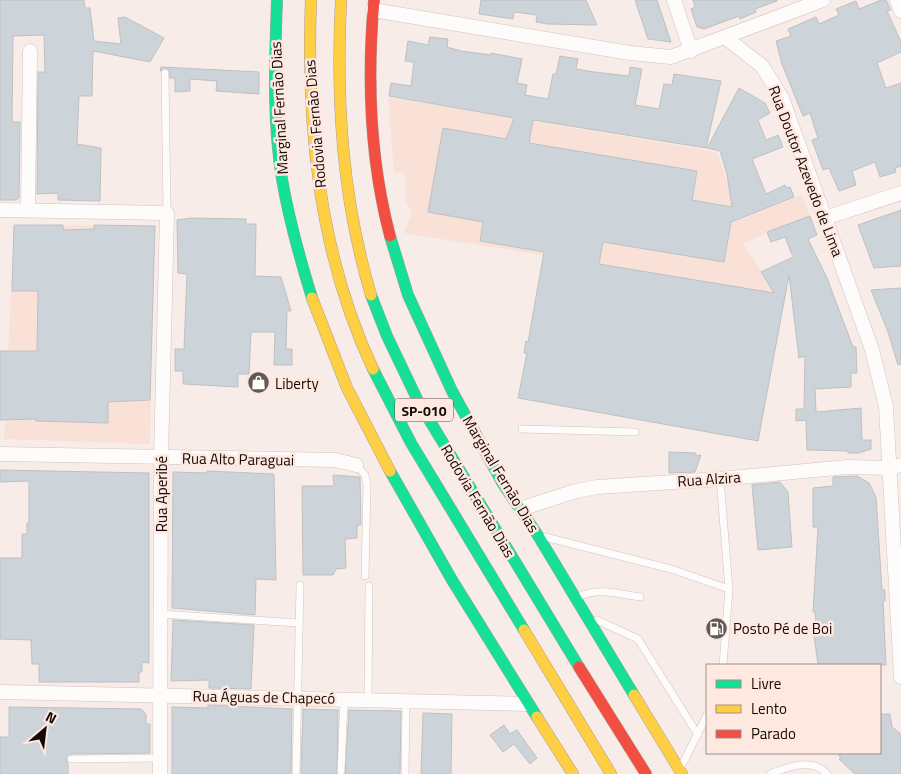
<svg xmlns="http://www.w3.org/2000/svg" width="901" height="774" font-family="'Titillium Web',sans-serif">
  <rect width="100%" height="100%" fill="#f7ece7"/>
  <g fill="#f9e1d8">
    <polygon points="388,97 717,152 729,185 736,220 802,195 810,216 743,243 779,297 541,255 404,233 412,212 405,200 405,173 394,172"/>
    <polygon points="14,225 155,226 150,444 4,439"/>
  </g>
  <g fill="#ccd3d9" stroke="#c0c0c2">
    <polygon points="0,0 84,0 85,8 90,8 94,41 121,44 118,18 125,17 164,38 150,62 93,51 92,96 79,96 77,144 101,148 100,201 58,200 58,193 37,194 38,72 45,72 44,35 13,36 12,122 20,122 19,198 16,200 0,200"/>
    <polygon points="481,0 586,0 597,25 548,24 536,22 537,15 514,12 513,19 479,14"/>
    <polygon points="635,0 657,0 671,42 648,39"/>
    <polygon points="693,0 777,0 777,1 755,9 756,12 740,19 739,16 704,29 697,27 691,9 695,7"/>
    <polygon points="881,0 886,0 891,10 887,11 901,42 901,52 877,63 886,88 901,83 901,166 895,168 896,172 880,177 875,162 852,171 856,185 839,191 829,168 823,170 812,140 818,138 810,113 803,116 782,64 776,41 791,36 788,29 816,17 819,24 839,15 836,9 856,1 859,9"/>
    <polygon points="430,37 448,39 447,47 461,51 491,55 491,53 522,59 517,83 527,85 525,95 548,99 553,74 556,74 560,56 578,59 576,69 594,72 629,76 630,67 642,69 635,105 659,109 664,84 672,85 674,74 721,81 706,148 533,120 529,143 697,171 692,200 732,207 727,174 720,151 707,148 739,88 765,103 770,113 758,120 766,140 778,135 783,147 752,159 766,194 785,185 786,188 790,187 794,197 731,222 724,262 603,242 599,264 774,293 761,272 793,257 785,237 771,242 767,232 810,216 817,235 808,239 827,278 853,347 856,347 857,373 851,373 851,387 815,389 816,412 861,408 862,440 871,440 871,449 859,453 848,453 848,451 807,450 806,420 796,421 796,409 804,409 805,356 799,358 789,275 758,441 518,398 527,353 524,353 526,341 528,342 544,252 480,241 483,222 428,212 443,128 506,139 514,118 389,96 391,83 411,86 414,62 405,61 408,41 428,45"/>
    <polygon points="161,67 259,72 259,94 216,91 217,81 190,79 190,91 175,92 175,78 170,78 168,69 160,71"/>
    <polygon points="901,210 901,266 874,268 858,225"/>
    <polygon points="191,218 246,219 246,224 256,224 255,276 281,277 291,311 287,311 286,349 292,349 292,365 274,365 275,332 251,332 249,374 238,374 238,387 183,384 183,371 175,371 175,349 184,349 187,274 178,273 177,220"/>
    <polygon points="14,225 63,225 63,230 94,229 94,225 155,226 150,400 108,402 108,423 36,421 36,419 0,420 0,351 37,351 38,291 12,291"/>
    <polygon points="901,288 901,364 898,365 888,332 871,290"/>
    <polygon points="669,452 696,453 696,456 701,455 695,472 669,473"/>
    <polygon points="0,470 149,473 149,663 142,662 142,672 139,672 139,682 39,682 39,664 32,664 31,640 0,639 0,558 22,558 22,534 27,534 27,523 29,523 29,481 0,482"/>
    <polygon points="207,471 274,474 276,580 256,579 255,615 172,608 173,472 207,473"/>
    <polygon points="333,475 360,477 361,525 357,525 357,538 345,539 346,568 336,569 333,575 303,575 302,486 334,486"/>
    <polygon points="857,476 869,483 876,497 882,590 885,590 885,601 883,601 886,665 818,665 814,635 817,635 816,624 815,612 813,612 818,527 813,527 813,488 833,486 833,477"/>
    <polygon points="780,482 788,492 792,547 758,550 752,485"/>
    <polygon points="173,620 254,625 251,689 209,688 209,680 171,681"/>
    <polygon points="208,705 292,709 291,774 172,774 172,707 208,708"/>
    <polygon points="9,707 141,709 146,714 146,724 150,724 150,753 71,754 66,759 68,764 68,774 0,774 0,737 9,737"/>
    <polygon points="303,709 338,710 337,774 301,774"/>
    <polygon points="349,710 401,711 400,774 345,774"/>
    <polygon points="423,713 452,714 451,774 421,774"/>
    <polygon points="880,714 890,714 892,727 901,734 901,774 855,774 839,759 841,758 837,753 880,753"/>
    <polygon points="504,725 510,734 517,730 537,758 530,764 514,744 503,752 490,735"/>
  </g>
  <g fill="none" stroke-linecap="round" stroke-linejoin="round">
    <defs>
      <g id="lane">
        <polyline points="165,73 167,213"/>
        <polyline points="522,429 635,432"/>
        <polyline points="356,465 365,475 367,486 365,576"/>
        <polyline points="720,479 729,589"/>
        <polyline points="545,537 671,569 729,589 723,665"/>
        <path d="M578 597C599 587 618 594 640 597"/>
        <polyline points="160,614 298,623"/>
        <polyline points="597,620 638,639 698,735"/>
        <polyline points="368,700 369,586"/>
        <polyline points="71,759 160,758"/>
        <polyline points="682,765 707,715"/>
        <polyline points="341,771 344,699"/>
        <polyline points="296,774 300,585"/>
        <polyline points="405,774 406,701"/>
        <path d="M770 774C787 767 813 757 827 774"/>
      </g>
      <g id="street">
        <polyline points="674,0 691,51"/>
        <polyline points="897,0 901,11"/>
        <polyline points="373,10 630,53 671,57 823,0"/>
        <polyline points="726,38 762,66 782,98 872,350 886,407 901,677"/>
        <polyline points="0,210 167,213 161,458 160,774"/>
        <polyline points="28,210 30,51"/>
        <polyline points="825,218 901,193"/>
        <polyline points="0,454 335,460 356,465"/>
        <polyline points="520,509 576,491 597,487 720,479 847,467 891,468 901,465"/>
        <polyline points="0,692 527,704"/>
      </g>
      <g id="fast">
        <path d="M277 0C275 59 272 120 282 179 289 220 300 259 312 298"/>
        <polyline points="390,236 408,295 452,391 503,484 537,534 634,695"/>
        <polyline points="371,295 387,336 419,403 579,667"/>
        <polyline points="373,369 411,443 524,630"/>
        <polyline points="390,471 452,580 537,717"/>
      </g>
      <g id="slow">
        <path d="M311 0C306 126 319 254 373 369"/>
        <path d="M341 0C336 100 342 198 371 295"/>
        <polyline points="312,298 347,388 390,471"/>
        <polyline points="524,630 611,774"/>
        <polyline points="634,695 682,774"/>
        <polyline points="537,717 573,774"/>
      </g>
      <g id="jam">
        <path d="M374 0C367 78 370 160 390 236"/>
        <polyline points="579,667 646,774"/>
      </g>
    </defs>
    <use href="#lane" stroke="#d0c4c0" stroke-width="8"/>
    <use href="#street" stroke="#d0c4c0" stroke-width="15"/>
    <use href="#fast" stroke="#af9e98" stroke-width="12"/>
    <use href="#slow" stroke="#af9e98" stroke-width="12"/>
    <use href="#jam" stroke="#af9e98" stroke-width="12"/>
    <use href="#lane" stroke="#fefcfb" stroke-width="7"/>
    <use href="#street" stroke="#fefcfb" stroke-width="14"/>
    <use href="#fast" stroke="#16e098" stroke-width="11"/>
    <use href="#slow" stroke="#ffcf43" stroke-width="11"/>
    <use href="#jam" stroke="#f24e42" stroke-width="11"/>
  </g>
  <defs>
    <symbol id="shop-disc" viewBox="-11 -11 22 22"><circle r="9.5" fill="#635855" stroke="#fee8e0"/><path d="M-5-2.5h2.3a2.7 3.5 0 0 1 5.4 0H5L5.5 6h-11ZM-1.5-2.5h3a1.5 2.3 0 0 0-3 0Z" fill="#fff"/></symbol>
    <symbol id="fuel-disc" viewBox="-11 -11 22 22"><circle r="9.5" fill="#635855" stroke="#fee8e0"/><path d="M-5.5-6h7V0h2V4h1.3V-2.5L3-4.5l.8-.8L6-3V5H2.5V1h-1V6h-7ZM-4.2-4.7v3.2H.2V-4.7Z" fill="#fff"/></symbol>
  </defs>
  <g fill-rule="evenodd">
    <use href="#shop-disc" x="246" y="370" width="25" height="25"/>
    <use href="#fuel-disc" x="704" y="616" width="25" height="25"/>
  </g>
  <g text-anchor="middle" dominant-baseline="central" stroke-width="5" stroke-linejoin="round" paint-order="stroke">
    <rect fill="#fee8e0" stroke="#5a4c47" stroke-width="1" x="395" y="398.5" width="58" height="23" rx="4"/>
    <g font-size="14" font-weight="bold" fill="#140906">
      <text x="424" y="410">SP-010</text>
    </g>
    <g font-size="15" fill="#140906" stroke="#fee8e0">
      <text transform="translate(279 108) rotate(-93)">Marginal Fernão Dias</text>
      <text transform="translate(315 124) rotate(-95)">Rodovia Fernão Dias</text>
      <text transform="translate(806 171) rotate(69)">Rua Doutor Azevedo de Lima</text>
      <text transform="translate(238 459) rotate(1)">Rua Alto Paraguai</text>
      <text transform="translate(501 474) rotate(59)">Marginal Fernão Dias</text>
      <text transform="translate(709 479) rotate(-4)">Rua Alzira</text>
      <text transform="translate(161 494) rotate(-90)">Rua Aperibé</text>
      <text transform="translate(478 501) rotate(59)">Rodovia Fernão Dias</text>
      <text transform="translate(264 697) rotate(1)">Rua Águas de Chapecó</text>
    </g>
    <g font-size="15" fill="#140906" stroke="#fee8e0" text-anchor="start">
      <text x="275" y="383">Liberty</text>
      <text x="733" y="628">Posto Pé de Boi</text>
    </g>
  </g>
  <rect x="706" y="664" width="175" height="90" fill="#fee8e0" stroke="#a08f89"/>
  <rect x="716" y="680" width="25" height="8" fill="#16e098" stroke="#a08f89"/>
  <text x="751" y="689" font-size="15" fill="#140906">Livre</text>
  <rect x="716" y="705" width="25" height="8" fill="#ffcf43" stroke="#a08f89"/>
  <text x="751" y="714" font-size="15" fill="#140906">Lento</text>
  <rect x="716" y="730" width="25" height="8" fill="#f24e42" stroke="#a08f89"/>
  <text x="751" y="739" font-size="15" fill="#140906">Parado</text>
  <g transform="translate(45 729) rotate(28)" stroke="#fee8e0" stroke-width="4" paint-order="stroke">
  <path d="M0-4L9 19L0 12L-9 19Z" fill="#140906"/>
  <text y="-8" font-size="14" font-weight="bold" text-anchor="middle" fill="#140906">N</text>
  </g>
</svg>
